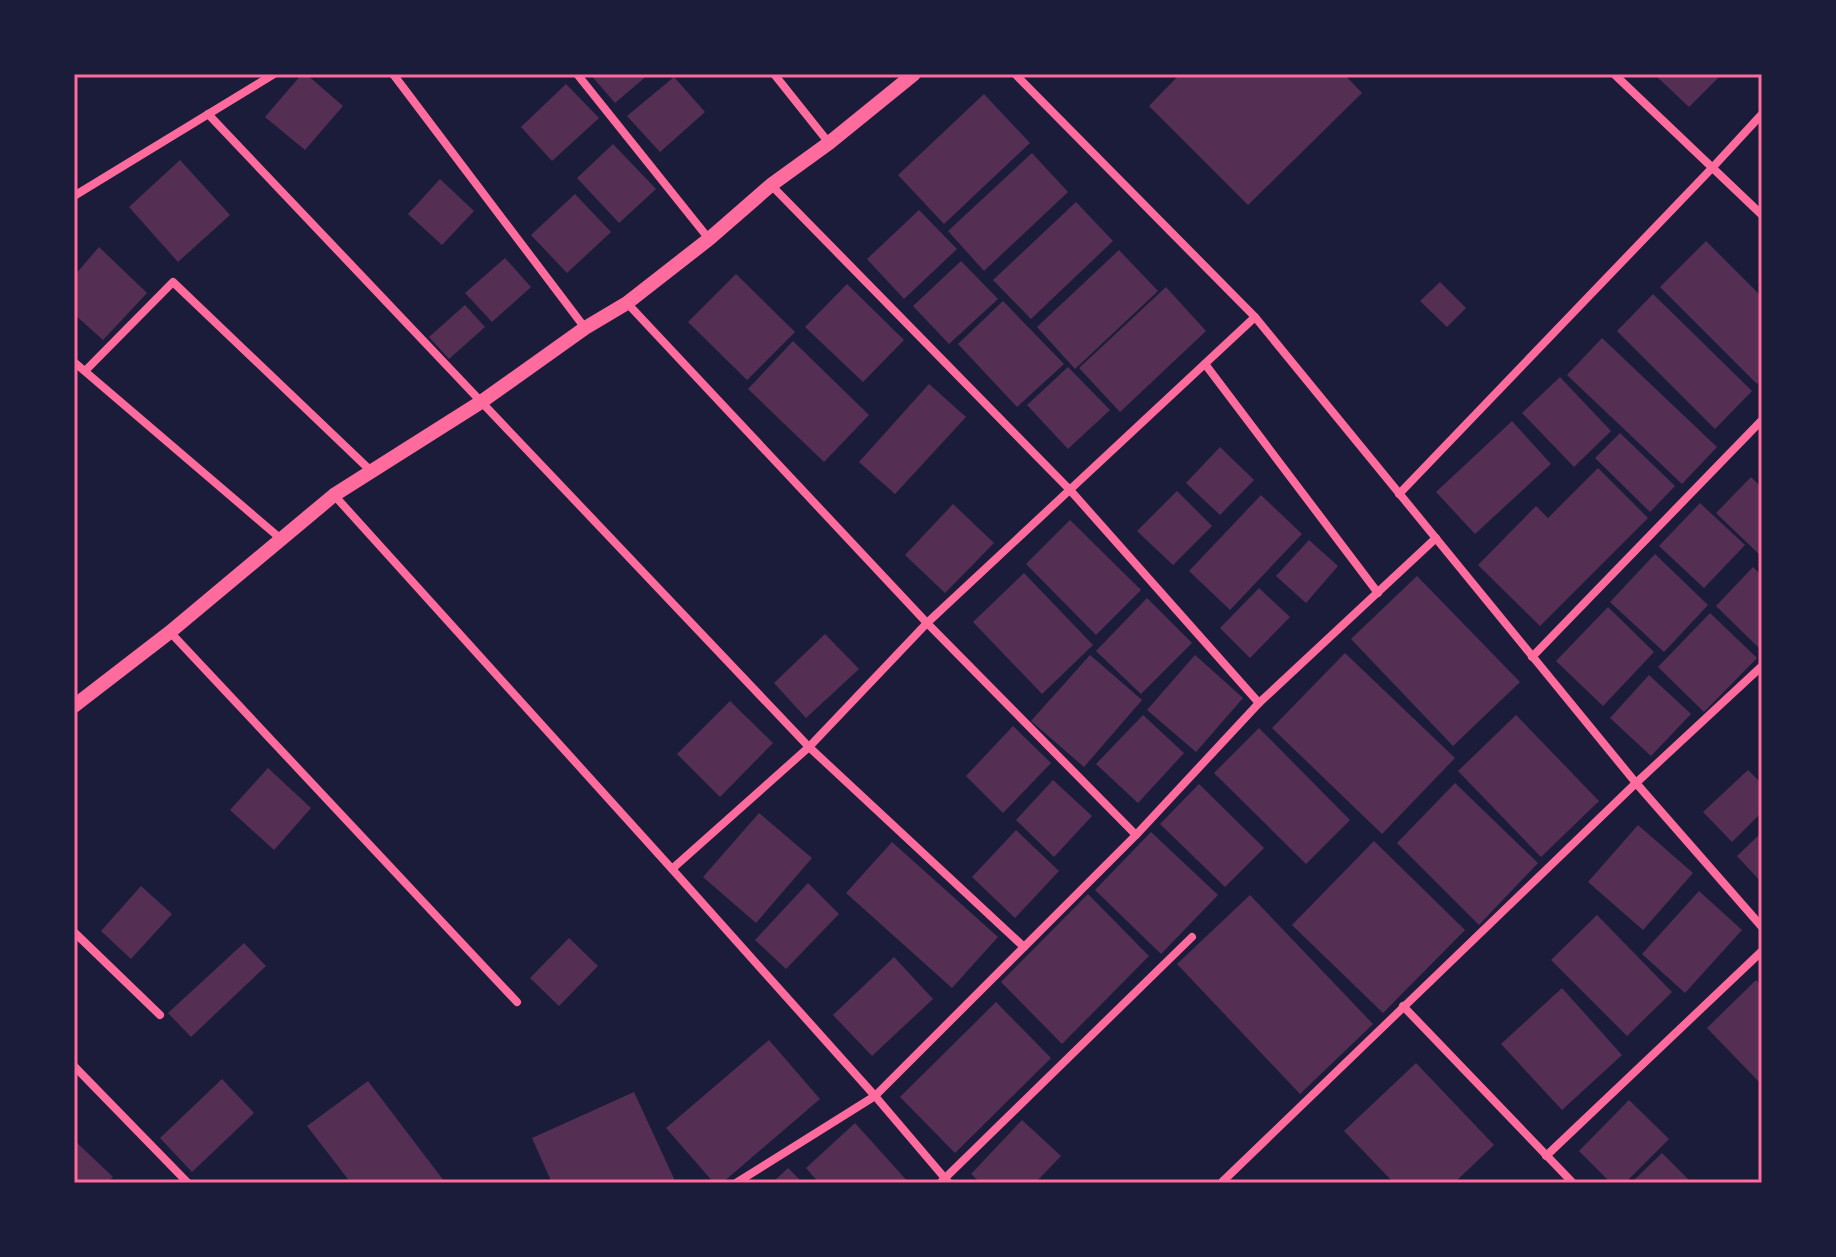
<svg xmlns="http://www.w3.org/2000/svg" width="1836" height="1257" font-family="Mulish,sans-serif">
  <rect width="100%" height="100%" fill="#1b1b3a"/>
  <g fill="#542f53">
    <polygon points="302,74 306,74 343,106 305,150 265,117"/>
    <polygon points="590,74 649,74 615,103"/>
    <polygon points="1180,74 1344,74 1362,93 1248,205 1149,106"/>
    <polygon points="1654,74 1722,74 1689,107"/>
    <polygon points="674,77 705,112 660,152 627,116"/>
    <polygon points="566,84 599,118 552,161 521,127"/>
    <polygon points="984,94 1030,143 944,224 898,175"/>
    <polygon points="613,144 656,189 619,223 577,178"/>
    <polygon points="1032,153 1068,192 984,271 948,231"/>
    <polygon points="180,160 230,215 178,262 129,207"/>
    <polygon points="440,179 474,211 442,245 408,214"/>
    <polygon points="575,194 611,232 567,273 531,235"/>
    <polygon points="1076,202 1113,241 1031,319 993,280"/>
    <polygon points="919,210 957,249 904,299 867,259"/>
    <polygon points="1706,241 1762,297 1762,379 1757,384 1660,287"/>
    <polygon points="99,247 147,293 103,340 74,314 74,276"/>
    <polygon points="1119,250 1158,291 1075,369 1037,327"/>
    <polygon points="505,258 531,287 492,322 465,293"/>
    <polygon points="961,261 998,299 949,344 913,306"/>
    <polygon points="736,274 795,332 747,380 688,322"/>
    <polygon points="1440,282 1466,308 1447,327 1420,301"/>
    <polygon points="847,284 904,340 863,382 805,327"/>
    <polygon points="1166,287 1206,331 1120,412 1079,368"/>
    <polygon points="1653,294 1752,391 1715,429 1617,331"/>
    <polygon points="1003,301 1064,364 1017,407 958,344"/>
    <polygon points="465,305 485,327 449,359 429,337"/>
    <polygon points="1602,338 1717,447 1682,484 1567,375"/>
    <polygon points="793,341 869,415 824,462 748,389"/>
    <polygon points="1068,367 1110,410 1068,449 1027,405"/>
    <polygon points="1560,377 1611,431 1574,467 1522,413"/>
    <polygon points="929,384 966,417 895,494 859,462"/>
    <polygon points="1512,421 1551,464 1475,534 1436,492"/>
    <polygon points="1620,433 1675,486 1650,512 1595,458"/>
    <polygon points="1220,447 1254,480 1220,515 1186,483"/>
    <polygon points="1598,468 1648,518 1540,626 1478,565 1536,506 1548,518"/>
    <polygon points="1751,477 1762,488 1762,557 1716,513"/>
    <polygon points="1177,491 1212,526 1173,565 1137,531"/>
    <polygon points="1261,495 1302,534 1230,610 1189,571"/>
    <polygon points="1700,503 1745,545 1704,588 1659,546"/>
    <polygon points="953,504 994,543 945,593 905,555"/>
    <polygon points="1070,520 1141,590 1096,635 1026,564"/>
    <polygon points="1309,540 1338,566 1306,603 1276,576"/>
    <polygon points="1655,554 1708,605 1664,652 1610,602"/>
    <polygon points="1753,567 1762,576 1762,646 1759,648 1716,606"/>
    <polygon points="1024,573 1093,645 1042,694 973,622"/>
    <polygon points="1417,576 1520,682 1453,746 1351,639"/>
    <polygon points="1259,588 1290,617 1250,658 1220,628"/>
    <polygon points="1147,598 1192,643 1141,694 1096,651"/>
    <polygon points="1608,607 1654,652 1603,706 1556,661"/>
    <polygon points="1710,613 1757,658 1704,712 1658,667"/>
    <polygon points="825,634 859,669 806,718 774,683"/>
    <polygon points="1345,653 1455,758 1382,834 1272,728"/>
    <polygon points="1090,655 1142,700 1084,767 1031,721"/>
    <polygon points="1195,655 1243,698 1196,752 1147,710"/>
    <polygon points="1649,675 1691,714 1651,756 1610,718"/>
    <polygon points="730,701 773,743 720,797 677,754"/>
    <polygon points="1143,715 1184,753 1138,803 1096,764"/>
    <polygon points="1516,715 1599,801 1541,857 1458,771"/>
    <polygon points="1013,726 1051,763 1003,813 966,776"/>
    <polygon points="1259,728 1350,820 1306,864 1214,773"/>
    <polygon points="268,768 311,808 274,850 230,810"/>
    <polygon points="1748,770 1762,784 1762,812 1732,842 1703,812"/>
    <polygon points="1053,780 1092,816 1054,857 1016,820"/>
    <polygon points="1455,783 1538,863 1479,925 1397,843"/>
    <polygon points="1199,784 1264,848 1225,887 1160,824"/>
    <polygon points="759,813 812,858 756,923 703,877"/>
    <polygon points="1638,825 1693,873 1643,930 1588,882"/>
    <polygon points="1016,830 1059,871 1015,918 972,877"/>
    <polygon points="1151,832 1218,895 1161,954 1095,890"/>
    <polygon points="1762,832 1762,883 1737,856"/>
    <polygon points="1374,841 1465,930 1383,1013 1292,925"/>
    <polygon points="892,842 998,937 952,988 846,893"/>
    <polygon points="808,883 839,914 786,969 755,940"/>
    <polygon points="141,886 172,914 131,959 101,931"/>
    <polygon points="1699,891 1742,930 1685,993 1642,954"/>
    <polygon points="1088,894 1149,956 1062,1044 1001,982"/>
    <polygon points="1250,895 1373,1024 1300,1094 1177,964"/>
    <polygon points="1597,915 1672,992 1627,1036 1551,960"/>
    <polygon points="569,938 598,966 559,1006 530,978"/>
    <polygon points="244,943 266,966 191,1037 168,1013"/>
    <polygon points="894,957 933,999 872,1056 833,1015"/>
    <polygon points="1756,980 1762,986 1762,1085 1707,1028"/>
    <polygon points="1562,988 1622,1055 1562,1110 1501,1044"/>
    <polygon points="996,1002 1051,1058 955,1153 900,1097"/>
    <polygon points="769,1040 820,1099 722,1183 714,1183 666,1128"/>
    <polygon points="1416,1063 1494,1145 1454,1183 1394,1183 1344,1131"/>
    <polygon points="222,1079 254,1113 192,1172 160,1138"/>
    <polygon points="368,1081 444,1181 442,1183 351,1183 307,1126"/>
    <polygon points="634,1092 676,1183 552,1183 532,1138"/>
    <polygon points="1629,1100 1669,1139 1625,1183 1611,1183 1579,1151"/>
    <polygon points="1022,1120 1061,1156 1035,1183 981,1183 971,1174"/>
    <polygon points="855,1123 909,1183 819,1183 806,1168"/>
    <polygon points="74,1140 113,1177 107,1183 74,1183"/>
    <polygon points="1662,1153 1692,1183 1631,1183"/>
    <polygon points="788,1168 803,1183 772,1183"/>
  </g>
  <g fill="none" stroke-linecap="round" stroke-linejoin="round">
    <g stroke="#ff6b9d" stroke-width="8">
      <polyline points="393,74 585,328"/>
      <polyline points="577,74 709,239"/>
      <polyline points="774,74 829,143"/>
      <polyline points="1015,74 1255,317 1636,783 1762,927"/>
      <polyline points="1614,74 1762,215"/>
      <polyline points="208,114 809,747 1024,947"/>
      <polyline points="771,185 1070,490 1259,703"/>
      <polyline points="74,196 274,74"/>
      <polyline points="627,303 927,623 1136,835"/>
      <polyline points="74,362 281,539"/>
      <polyline points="1205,364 1378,593"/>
      <polyline points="85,371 173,282 371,471"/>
      <polyline points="1399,494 1713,167 1762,114"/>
      <polyline points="334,495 672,869 875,1096 949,1183"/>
      <polyline points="170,632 517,1002"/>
      <polyline points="1532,657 1762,420"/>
      <polyline points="672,869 809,747 927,623 1255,317"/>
      <polyline points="74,932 160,1015"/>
      <polyline points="1403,1006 1573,1183"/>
      <polyline points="74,1066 188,1183"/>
      <polyline points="1546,1156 1762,951"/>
      <polyline points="736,1183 875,1096 1136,835 1259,703 1436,538"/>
      <polyline points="940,1183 1192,937"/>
      <polyline points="1221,1183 1636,783 1762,666"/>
    </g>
    <polyline stroke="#ff6b9d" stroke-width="14" points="74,706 170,632 334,495 481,402 585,328 627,303 709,239 771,185 829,143 914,74"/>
  </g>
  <rect width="1836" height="1257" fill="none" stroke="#1b1b3a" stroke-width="152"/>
  <rect x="76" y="76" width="1684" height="1105" fill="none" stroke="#ff6b9d" stroke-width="3"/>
</svg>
